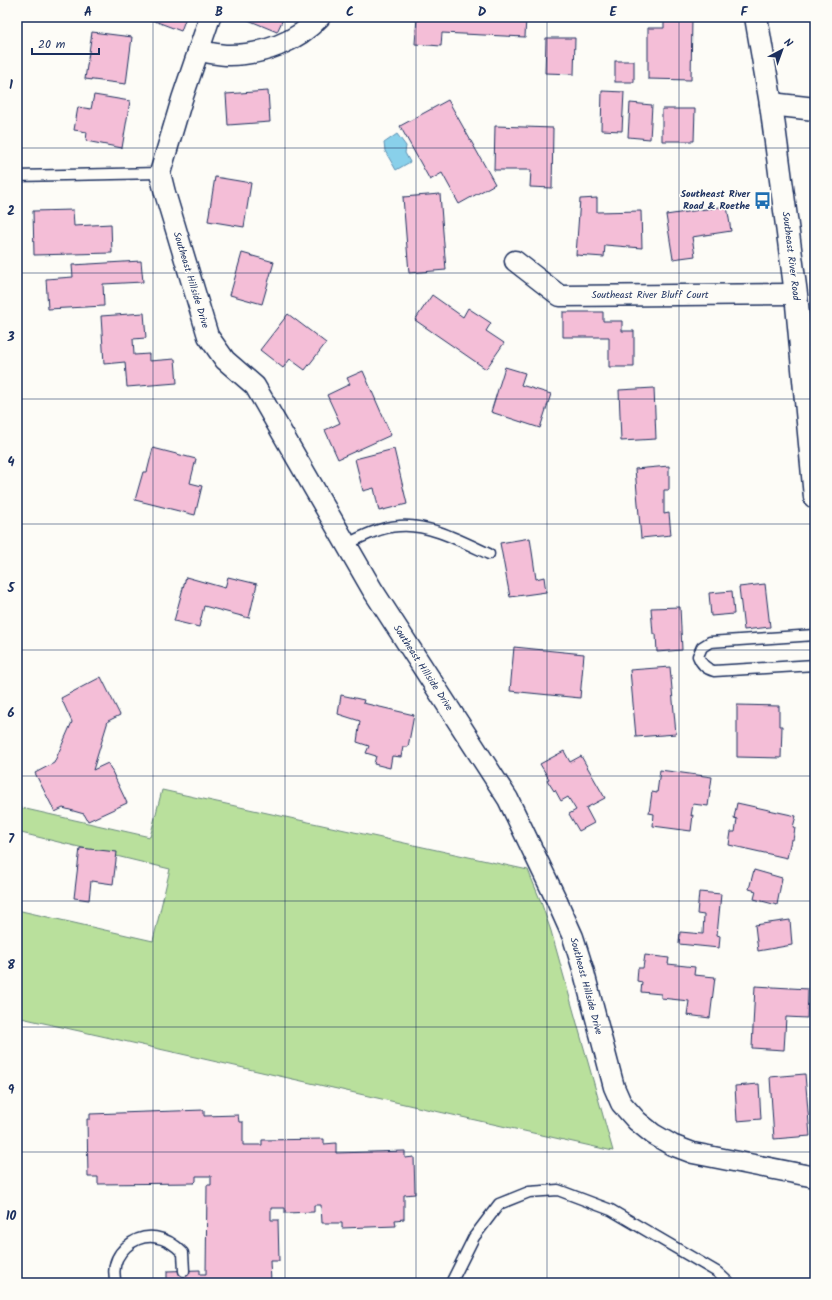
<svg xmlns="http://www.w3.org/2000/svg" width="832" height="1300" font-family="Kalam,sans-serif">
  <rect width="100%" height="100%" fill="#fdfcf7"/>
  <filter id="ink" filterUnits="userSpaceOnUse"><feTurbulence type="fractalNoise" baseFrequency=".025" numOctaves="2"/><feDisplacementMap in="SourceGraphic" scale="8" xChannelSelector="R" yChannelSelector="G"/><feConvolveMatrix kernelMatrix="1 2 1 2 8 2 1 2 1" color-interpolation-filters="sRGB"/></filter>
  <g filter="url(#ink)">
    <polygon fill="#b9e09c" stroke="#6a887d" points="162,790 528,870 541,902 551,931 613,1151 17,1017 17,910 153,941 170,869 17,832 17,807 150,837"/>
    <polygon fill="#89d0ea" stroke="#5d90b2" points="397,134 406,146 405,153 410,162 396,170 385,151 384,143"/>
    <g fill="#f4bed7" stroke="#1b2f5e">
      <polygon points="144,17 186,17 181,31"/>
      <polygon points="241,17 284,17 277,32"/>
      <polygon points="417,17 526,17 525,37 442,33 441,46 415,44"/>
      <polygon points="664,17 692,17 691,80 648,79 648,28 664,28"/>
      <polygon points="92,32 132,37 126,84 85,79"/>
      <polygon points="546,38 575,38 574,74 545,73"/>
      <rect x="615" y="61" width="19" height="21"/>
      <polygon points="268,91 270,122 228,125 226,94"/>
      <polygon points="602,91 624,92 622,131 601,130"/>
      <polygon points="94,95 130,101 122,148 86,141 87,132 74,130 78,107 91,109"/>
      <polygon points="448,100 495,184 459,204 442,173 430,180 400,126"/>
      <polygon points="630,103 652,105 650,139 628,137"/>
      <polygon points="662,109 695,109 694,141 662,141"/>
      <polygon points="495,126 553,128 552,188 530,187 531,170 494,170"/>
      <polygon points="215,177 251,183 244,227 208,221"/>
      <polygon points="440,194 446,270 409,273 403,197"/>
      <polygon points="597,198 597,212 641,211 642,248 605,245 604,257 576,255 580,199"/>
      <polygon points="727,206 731,231 692,237 695,256 673,259 666,215"/>
      <polygon points="73,210 74,226 111,224 112,253 34,255 33,211"/>
      <polygon points="242,253 274,262 262,304 230,295"/>
      <polygon points="141,261 143,282 103,284 104,306 48,309 46,279 73,277 72,265"/>
      <polygon points="432,295 463,317 468,308 491,323 486,331 504,343 486,369 415,320"/>
      <polygon points="563,312 603,312 603,321 622,321 622,331 634,331 634,367 609,367 609,337 563,337"/>
      <polygon points="144,313 146,338 133,339 134,355 149,354 149,361 175,359 177,383 127,387 125,362 104,364 101,316"/>
      <polygon points="288,314 326,343 305,370 290,359 283,368 260,350"/>
      <polygon points="505,367 525,373 521,385 551,394 540,428 491,412"/>
      <polygon points="363,371 391,435 338,459 325,430 340,423 327,395 350,384 347,378"/>
      <polygon points="654,388 656,439 621,441 619,390"/>
      <polygon points="153,448 196,459 190,483 202,486 195,515 135,500 143,472 147,472"/>
      <polygon points="394,449 407,504 379,511 374,488 363,491 355,459"/>
      <polygon points="669,466 669,490 664,490 664,514 669,513 671,535 641,538 635,469"/>
      <polygon points="530,538 536,579 544,577 546,592 510,597 500,543"/>
      <polygon points="186,577 225,588 228,577 257,584 249,618 204,606 199,627 174,621"/>
      <polygon points="765,584 770,627 744,630 739,587"/>
      <polygon points="732,591 734,614 711,616 709,593"/>
      <polygon points="680,607 682,650 657,652 656,634 653,634 651,608"/>
      <polygon points="514,647 584,654 580,698 510,691"/>
      <polygon points="670,667 676,734 636,737 630,670"/>
      <polygon points="101,677 120,715 108,721 93,770 108,763 127,803 88,821 84,814 63,808 55,812 35,773 54,763 72,722 61,698"/>
      <polygon points="341,695 364,700 363,703 414,715 408,747 403,747 401,757 392,756 390,768 374,764 376,756 366,753 369,746 357,742 360,721 338,714"/>
      <polygon points="737,705 779,706 779,726 782,726 781,758 737,757"/>
      <polygon points="564,751 570,762 581,756 605,798 586,808 594,823 579,831 569,814 576,810 568,797 561,801 555,790 554,791 547,780 549,779 540,764"/>
      <polygon points="660,770 712,777 708,806 693,804 691,816 693,815 691,831 653,826 654,814 649,813 652,792 657,793"/>
      <polygon points="737,803 796,816 793,827 795,828 793,840 791,840 787,858 729,845 731,832 735,832 737,819 734,818"/>
      <polygon points="80,848 117,852 113,884 91,881 89,900 74,898"/>
      <polygon points="754,870 782,878 777,905 754,899 756,891 749,889"/>
      <polygon points="699,892 721,894 717,935 720,936 719,948 679,944 680,932 703,934 704,915 697,914"/>
      <polygon points="790,920 792,945 758,951 755,925"/>
      <polygon points="645,955 669,958 668,964 695,967 694,975 715,977 710,1018 687,1015 689,1001 661,998 661,994 641,992 642,982 637,981 638,968 643,968"/>
      <polygon points="755,986 808,989 807,1018 786,1017 784,1050 752,1048"/>
      <polygon points="805,1074 810,1136 774,1139 770,1077"/>
      <polygon points="759,1084 761,1119 737,1121 735,1086"/>
      <polygon points="204,1110 204,1116 238,1115 239,1122 243,1122 243,1145 262,1145 262,1140 324,1139 324,1144 336,1143 336,1153 405,1151 405,1158 414,1157 415,1194 404,1195 404,1219 395,1220 396,1226 342,1228 342,1223 322,1223 321,1205 314,1205 314,1212 285,1213 285,1208 271,1208 271,1220 278,1220 279,1261 270,1261 271,1283 167,1283 167,1271 200,1270 200,1274 206,1274 207,1185 211,1185 211,1176 196,1176 196,1181 194,1183 98,1184 98,1177 88,1177 87,1119 90,1119 90,1114"/>
    </g>
    <g fill="none" stroke-linecap="round" stroke-linejoin="round">
      <defs>
        <g id="service">
          <polyline points="17,176 160,173"/>
          <path d="M347 544C363 536 381 527 399 526 428 523 463 542 489 554"/>
          <path d="M815 635 710 642 702 647 698 656C701 664 706 669 714 671L815 665"/>
          <path d="M116 1283C112 1269 115 1257 126 1247 145 1230 167 1236 183 1253L184 1271"/>
          <polyline points="451,1283 474,1237 499,1204 529,1192 558,1190 611,1210 717,1272 729,1283"/>
        </g>
        <g id="minor">
          <polyline points="210,17 182,99 160,173 165,193 208,336 225,360 255,386 372,589 508,799 556,899 573,937 583,969 614,1087 621,1103 637,1121 653,1134 672,1145 693,1153 815,1177"/>
          <path d="M198 51C208 52 219 55 229 55 262 55 297 42 320 17"/>
          <polyline points="515,261 560,296 796,294"/>
        </g>
        <g id="tertiary">
          <polyline points="756,17 771,104 796,294 815,497"/>
          <polyline points="771,104 815,109"/>
        </g>
      </defs>
      <use href="#service" stroke="#1b2f5e" stroke-width="13"/>
      <use href="#minor" stroke="#1b2f5e" stroke-width="23"/>
      <use href="#tertiary" stroke="#1b2f5e" stroke-width="25"/>
      <use href="#service" stroke="#fdfcf7" stroke-width="10"/>
      <use href="#minor" stroke="#fdfcf7" stroke-width="20"/>
      <use href="#tertiary" stroke="#fdfcf7" stroke-width="22"/>
    </g>
  </g>
  <path fill="none" stroke="#1b2f5e" stroke-width="1" stroke-opacity="0.55" d="M153 17V1283M285 17V1283M416 17V1283M547 17V1283M679 17V1283M17 148H815M17 273H815M17 399H815M17 524H815M17 650H815M17 776H815M17 901H815M17 1027H815M17 1152H815"/>
  <defs>
    <symbol id="bus-bare" viewBox="-9 -9 18 18"><path d="M-5-6H5V4H4V6H2V4H-2V6H-4V4H-5ZM-3.5-4V0h7V-4ZM-3.5 1.2v1.5H-2V1.2ZM2 1.2v1.5H3.5V1.2Z" fill="#1f6fb2" stroke="#fdfcf7" stroke-width="2.5" paint-order="stroke"/></symbol>
  </defs>
  <g fill-rule="evenodd">
    <use href="#bus-bare" x="750" y="188" width="25" height="25"/>
  </g>
  <g text-anchor="middle" dominant-baseline="central" stroke-width="3" stroke-linejoin="round" paint-order="stroke">
    <g font-size="10" font-weight="bold" fill="#1b2f5e" stroke="#fdfcf7" text-anchor="end">
      <text x="750" y="194">Southeast River<tspan x="750" dy="12">Road &amp; Roethe</tspan></text>
    </g>
    <g font-size="10" fill="#1b2f5e" stroke="#fdfcf7">
      <text transform="translate(791 256) rotate(83)">Southeast River Road</text>
      <text transform="translate(191 280) rotate(73)">Southeast Hillside Drive</text>
      <text x="650" y="295">Southeast River Bluff Court</text>
      <text transform="translate(423 668) rotate(57)">Southeast Hillside Drive</text>
      <text transform="translate(586 986) rotate(75)">Southeast Hillside Drive</text>
    </g>
  </g>
  <rect width="832" height="1300" fill="none" stroke="#fdfcf7" stroke-width="44"/>
  <g transform="translate(782 50) rotate(41)" stroke="#fdfcf7" stroke-width="3" paint-order="stroke">
  <path d="M0-3L7 15L0 10L-7 15Z" fill="#1b2f5e"/>
  <text y="-6" font-size="11" font-weight="bold" text-anchor="middle" fill="#1b2f5e">N</text>
  </g>
  <path d="M32 48v6h67v-6" fill="none" stroke="#1b2f5e" stroke-width="2"/>
  <text x="38" y="48" font-size="12" fill="#1b2f5e" stroke="#fdfcf7" stroke-width="3" paint-order="stroke">20 m</text>
  <rect x="22" y="22" width="788" height="1256" fill="none" stroke="#1b2f5e" stroke-width="1.5"/>
  <g font-size="13" text-anchor="middle" font-weight="bold" fill="#1b2f5e">
    <text x="88" y="16">A</text>
    <text x="219" y="16">B</text>
    <text x="350" y="16">C</text>
    <text x="482" y="16">D</text>
    <text x="613" y="16">E</text>
    <text x="744" y="16">F</text>
    <text x="11" y="89">1</text>
    <text x="11" y="215">2</text>
    <text x="11" y="341">3</text>
    <text x="11" y="466">4</text>
    <text x="11" y="592">5</text>
    <text x="11" y="717">6</text>
    <text x="11" y="843">7</text>
    <text x="11" y="969">8</text>
    <text x="11" y="1094">9</text>
    <text x="11" y="1220">10</text>
  </g>
</svg>
